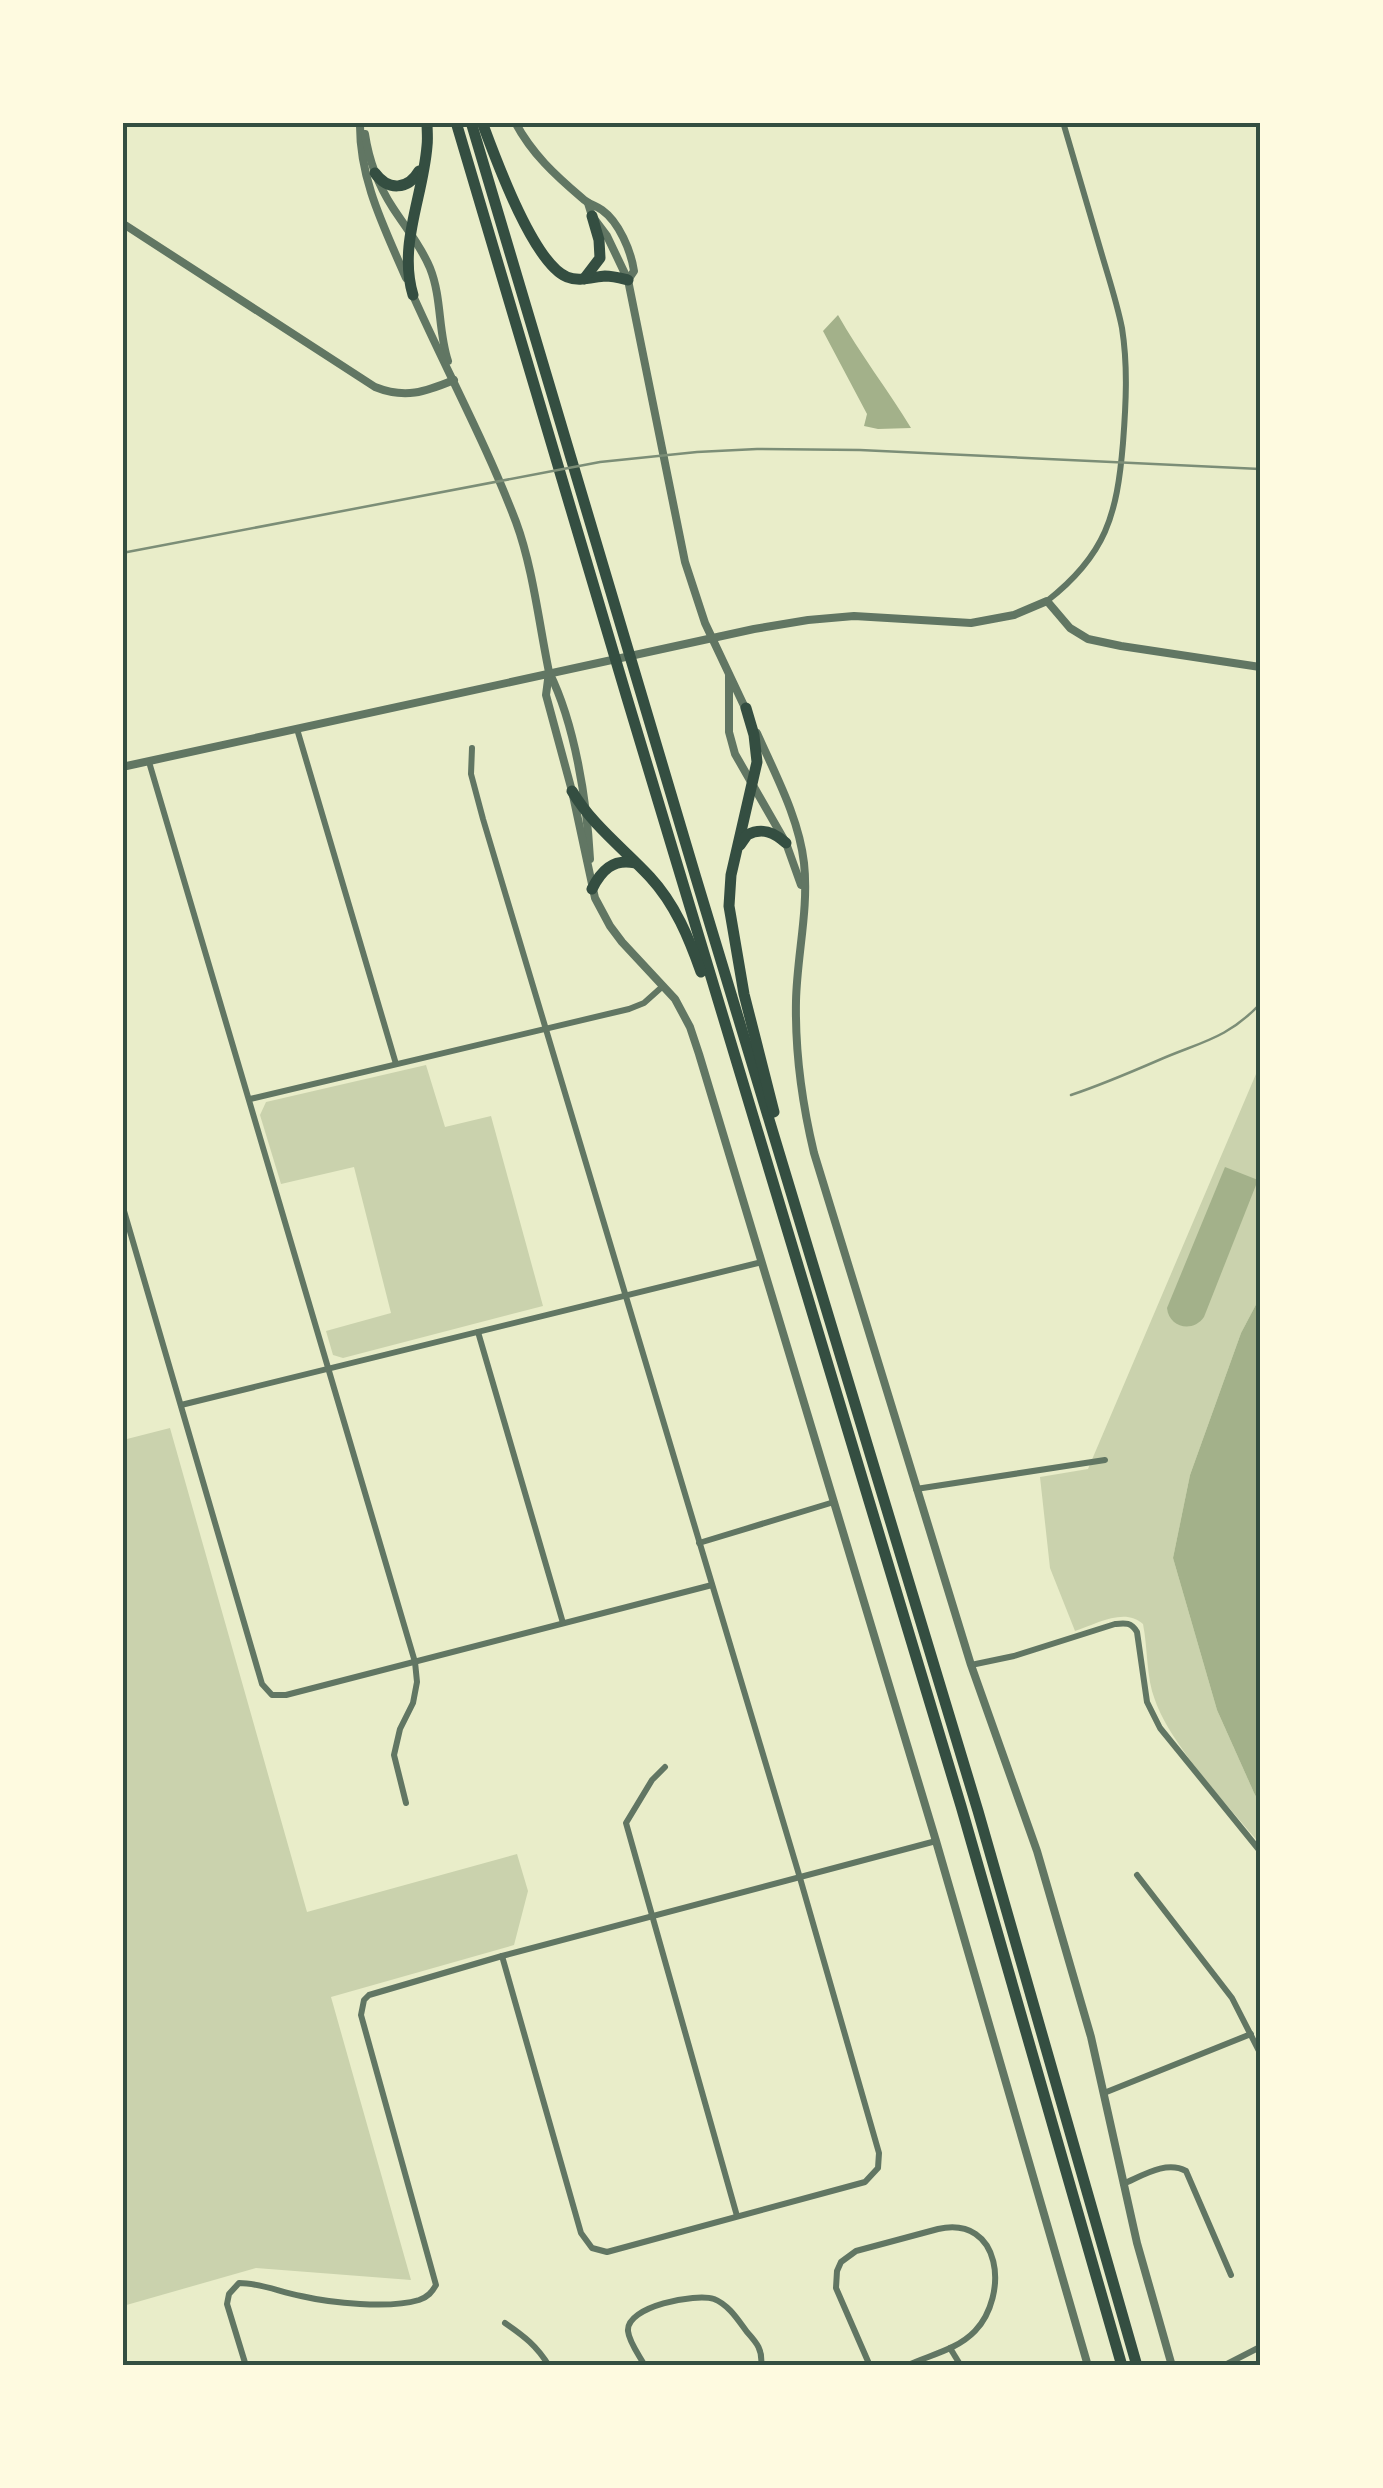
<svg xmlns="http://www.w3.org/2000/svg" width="1383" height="2488" font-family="'PT Sans Narrow',sans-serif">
  <rect width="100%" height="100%" fill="#e9edc9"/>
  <g fill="#cad2ad">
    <path d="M1260 1047V1297L1241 1333 1190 1475 1173 1558 1217 1710 1255 1795 1260 1801V1844C1229 1807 1170 1744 1155 1700 1146 1677 1148 1649 1143 1624 1125 1607 1096 1624 1075 1631L1050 1568 1040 1477 1088 1469 1256 1074Z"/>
    <polygon points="426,1065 445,1127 491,1116 543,1306 343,1358 333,1355 326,1331 391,1313 354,1167 281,1184 260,1115 266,1102"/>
    <polygon points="170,1428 307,1912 517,1854 528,1891 514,1945 331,1997 411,2280 256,2268 123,2306 123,1440"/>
  </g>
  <g fill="#a3b18a">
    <path d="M838 315C860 354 888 390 911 428L878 429 864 426 867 414 823 331Z"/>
    <path d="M1225 1167 1258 1180 1204 1317C1193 1333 1169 1328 1167 1308Z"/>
    <polygon points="1260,1297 1260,1801 1255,1795 1217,1710 1173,1558 1190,1475 1241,1333"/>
  </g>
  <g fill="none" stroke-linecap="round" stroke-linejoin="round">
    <g stroke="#617663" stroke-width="6">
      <path d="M1047 601C1106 555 1117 515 1123 443 1126 404 1128 366 1122 328 1117 303 1109 279 1102 255 1089 210 1076 166 1063 122"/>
      <polyline points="297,729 396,1064"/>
      <polyline points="472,748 471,774 483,819 800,1878 879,2153 878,2168 865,2182 607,2252 592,2248 581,2233 502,1956"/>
      <polyline points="149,762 415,1662 417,1682 413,1703 400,1729 394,1755 406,1803"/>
      <polyline points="250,1099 629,1009 644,1003 663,986"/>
      <polyline points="122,1204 262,1684 272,1695 286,1695 712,1585"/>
      <polyline points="478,1332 563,1623"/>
      <polyline points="181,1405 762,1262"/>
      <polyline points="916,1489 1105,1460"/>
      <polyline points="699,1543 834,1502"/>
      <path d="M971 1665 1014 1656 1115 1624C1125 1623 1131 1622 1137 1632L1147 1702 1160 1728 1260 1851"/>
      <polyline points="665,1767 652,1780 626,1823 737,2216"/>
      <polyline points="1137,1875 1232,1998 1260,2053"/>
      <polyline points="1104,2093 1251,2034"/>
      <path d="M1123 2184C1142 2176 1166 2160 1186 2171L1231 2275"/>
      <path d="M505 2323C524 2336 537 2346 549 2366"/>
      <polyline points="950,2348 961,2366"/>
      <path d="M246 2366 227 2304 229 2294 239 2283C260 2283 280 2292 301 2296 331 2303 389 2309 419 2300 428 2297 432 2292 436 2285L361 2015 364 2000 369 1995 502 1956 936 1841"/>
      <path d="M645 2366C639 2355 629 2342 628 2331 626 2306 696 2293 714 2299 729 2305 738 2320 747 2332 757 2343 763 2350 761 2366"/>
      <path d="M870 2366 836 2288 837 2271 841 2262 856 2251 938 2229C1002 2215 1009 2295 975 2331 957 2350 929 2355 906 2366"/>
      <polyline points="1223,2366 1260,2347"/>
    </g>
    <g stroke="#617663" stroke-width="8">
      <path d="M360 122C359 179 384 227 406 278"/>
      <path d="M515 122C532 154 555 175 582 198 588 204 595 205 602 210 619 222 631 251 634 271L628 280"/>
      <path d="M365 134C369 161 378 185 393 208 406 228 421 246 430 268 442 298 438 331 448 361"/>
      <polyline points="588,203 592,216 607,236 628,280 685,562 705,623 747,712"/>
      <path d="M122 223 375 387C405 399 425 392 454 380"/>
      <path d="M411 291C445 368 486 443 516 522 533 568 539 624 549 672 575 724 587 802 590 859"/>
      <polyline points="549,672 546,695 572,791 595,898 610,926 622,942 675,999 690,1027 699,1054 936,1841 1088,2366"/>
      <polyline points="729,676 729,732 735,754 786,843 801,885"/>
      <path d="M757 733C775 774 799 818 804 863 809 909 797 955 796 1001 795 1053 802 1103 814 1153L971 1665 1037 1851 1091 2037 1137 2243 1172 2366"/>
      <polyline points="122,767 754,629 808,620 854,616 971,623 1014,615 1047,601 1070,628 1088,639 1121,646 1260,667"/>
    </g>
    <g stroke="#344e41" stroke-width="11">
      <polyline points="456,122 627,698 961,1806 1122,2366"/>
      <polyline points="471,122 696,878 978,1811 1137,2366"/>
      <path d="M482 122C495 157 533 263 567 277 579 282 593 277 605 276 613 276 620 278 628 280"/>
      <path d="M375 173C388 191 408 190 419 171"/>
      <polyline points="584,279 600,258 599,240 592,216"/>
      <path d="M413 295C398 245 423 197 427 146 428 139 427 130 427 122"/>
      <polyline points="746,708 754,735 757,762 731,875 729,906 744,994 774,1112"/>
      <path d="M572 791C592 825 623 848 650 877 675 904 689 938 701 972"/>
      <path d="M740 845 747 835C762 827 774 832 786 843"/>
      <path d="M592 889C601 871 613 858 635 863"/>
    </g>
    <g stroke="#7c8e77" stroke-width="2.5">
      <polyline points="122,553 600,462 697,452 757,449 860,450 1260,469"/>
      <path d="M1071 1095C1101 1085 1129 1073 1159 1060 1200 1042 1227 1039 1260 1004"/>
    </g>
  </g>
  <rect width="1383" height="2488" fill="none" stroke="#fefae0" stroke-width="250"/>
  <rect x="125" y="125" width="1133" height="2238" fill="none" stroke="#344e41" stroke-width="4"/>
</svg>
